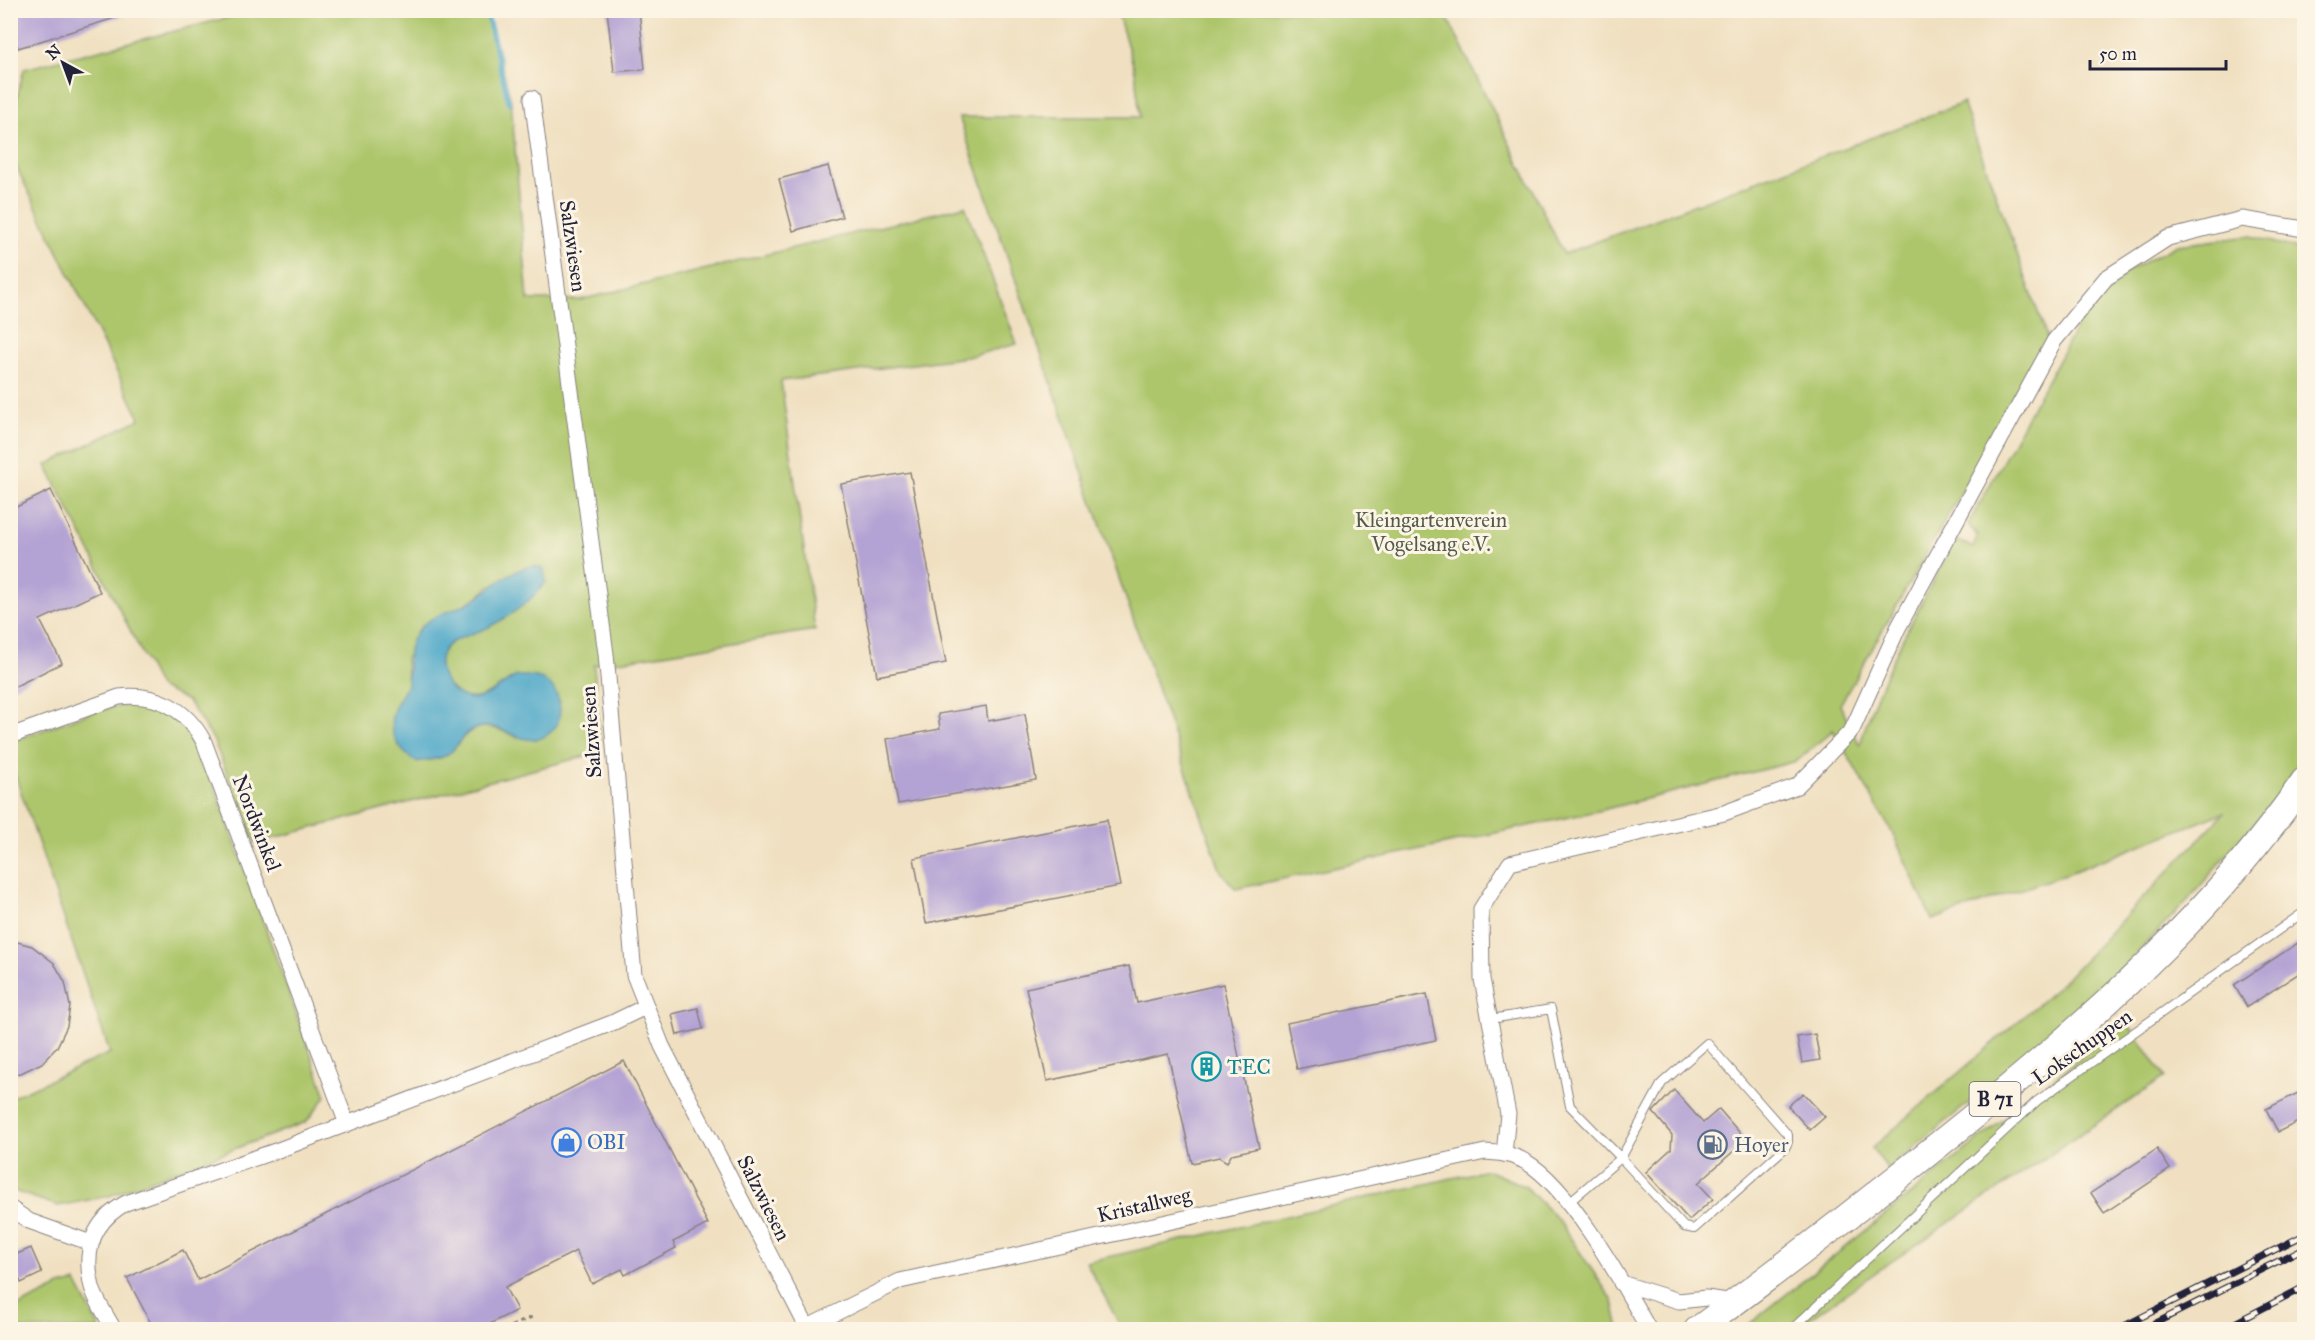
<svg xmlns="http://www.w3.org/2000/svg" width="2315" height="1340" font-family="'IM FELL Great Primer',serif">
  <rect width="100%" height="100%" fill="#fcf5e5"/>
  <filter id="ink" filterUnits="userSpaceOnUse"><feTurbulence type="fractalNoise" baseFrequency=".0167" numOctaves="2"/><feDisplacementMap in="SourceGraphic" scale="12" xChannelSelector="R" yChannelSelector="G"/><feConvolveMatrix kernelMatrix="1 2 1 2 8 2 1 2 1" color-interpolation-filters="sRGB"/></filter>
  <filter id="wash" filterUnits="userSpaceOnUse"><feTurbulence type="fractalNoise" baseFrequency=".008" numOctaves="4" result="noise"/><feDisplacementMap in="SourceGraphic" scale="24" xChannelSelector="R" yChannelSelector="G"/><feGaussianBlur stdDeviation="1.35" result="paint"/><feColorMatrix in="noise" values="0 0 0 0 0 0 0 0 0 0 0 0 0 0 0 0 0 1.4 0 .05"/><feComposite in="paint" operator="in"/></filter>
  <g filter="url(#wash)">
    <rect width="100%" height="100%" fill="#f0e0c1"/>
    <g fill="#adc66c" stroke="#687454" stroke-width="1.5" fill-rule="evenodd">
      <path d="M254 11H487L511 101 528 300H580L965 206 1017 344 967 357 781 381 815 630 594 665 601 752 255 843 213 739 188 701 159 687 46 465 140 419 11 156V120L24 69ZM490 585 522 606C511 612 501 620 490 626 477 633 450 637 442 652 431 672 455 702 477 698 492 695 504 682 517 676 543 679 548 679 560 702L517 737C488 723 472 721 453 750L403 693 407 685 406 658 464 605 478 597Z"/>
      <path d="M1117 11H1444L1564 254 1963 103 2048 340 1840 705 1860 745C1880 674 1920 606 1955 540L1973 547 1978 535 1968 525 2078 324 2129 270 2177 245 2251 236 2304 251V755L2280 794 2188 900 2082 1010 1888 1169 1872 1148 2060 985 2225 812 2069 873 1932 920 1893 834 1833 730 1797 761 1602 810 1236 889 1221 872 959 117H1140L1135 71Z"/>
      <polygon points="133,704 172,714 201,749 326,1096 306,1122 109,1196 58,1206 11,1190 10,1098 110,1053 11,763 11,742 94,711"/>
      <polygon points="2126,1021 2165,1077 1882,1268 1795,1329 1742,1330"/>
      <polygon points="1487,1170 1526,1187 1559,1221 1613,1301 1619,1329 1122,1329 1086,1262"/>
      <polygon points="76,1282 100,1329 11,1329 11,1310 60,1286"/>
    </g>
    <path fill="#4aa6c8" stroke="#366482" stroke-width="1.5" d="M533 566 544 569 546 582C532 600 510 616 489 627 476 634 448 638 442 653 433 673 455 703 478 698 492 695 504 682 517 676 528 676 539 675 548 683 563 695 565 723 547 735 524 750 504 723 482 727 463 729 460 746 447 755 439 760 425 760 416 762 395 748 384 727 397 703 400 697 406 691 407 683 411 659 402 649 421 627 433 614 455 610 470 602 492 590 506 570 533 566Z"/>
    <g fill="none" stroke-linecap="round" stroke-linejoin="round">
      <polyline stroke="#4aa6c8" stroke-width="5" points="486,10 509,103"/>
    </g>
    <g id="blocks">
      <g fill="#b3a2d4">
        <polygon points="10,10 128,10 128,14 18,48 10,25"/>
        <polygon points="607,10 639,10 645,69 614,72"/>
        <polygon points="828,166 842,217 793,231 779,179"/>
        <polygon points="910,472 946,663 877,676 841,484"/>
        <polygon points="51,490 100,592 40,620 62,663 10,689 10,510"/>
        <polygon points="986,706 988,721 1025,714 1036,780 898,804 887,739 940,729 938,714"/>
        <polygon points="1107,820 1120,886 926,923 914,858"/>
        <polygon points="2304,939 2304,970 2247,1007 2234,985"/>
        <polygon points="10,940 32,946 54,963 65,982 70,1006 67,1026 57,1047 42,1063 21,1073 10,1074"/>
        <polygon points="1129,966 1137,1003 1223,984 1259,1148 1232,1154 1227,1162 1219,1157 1192,1163 1168,1054 1047,1081 1026,988"/>
        <polygon points="1427,994 1436,1040 1297,1069 1287,1023"/>
        <polygon points="698,1008 703,1029 677,1035 672,1014"/>
        <polygon points="1815,1034 1820,1060 1802,1063 1797,1037"/>
        <polygon points="624,1061 708,1224 673,1242 676,1248 625,1275 622,1269 592,1284 576,1251 505,1287 517,1310 480,1329 154,1329 127,1278 183,1250 198,1280"/>
        <polygon points="1674,1090 1703,1123 1719,1109 1746,1140 1698,1183 1713,1199 1689,1220 1646,1172 1671,1149 1672,1135 1653,1112"/>
        <polygon points="2304,1090 2304,1119 2278,1132 2266,1109"/>
        <polygon points="1803,1093 1825,1117 1810,1130 1788,1106"/>
        <polygon points="2157,1149 2170,1169 2104,1213 2091,1193"/>
        <polygon points="31,1248 42,1273 21,1283 10,1257"/>
      </g>
    </g>
  </g>
  <g filter="url(#ink)">
    <use href="#blocks" fill-opacity="0" stroke="#89817e" stroke-width="1.5"/>
    <g fill="none" stroke-linecap="round" stroke-linejoin="round">
      <defs>
        <g id="lane">
          <polyline points="1491,1019 1551,1009 1570,1106 1621,1158 1662,1083 1707,1043 1788,1135 1788,1142 1785,1148 1694,1229 1684,1227 1621,1158 1568,1203"/>
          <polyline points="1791,1330 2037,1101 2304,912"/>
        </g>
        <g id="street">
          <polyline points="532,98 606,654 634,975 662,1046 807,1327"/>
          <path d="M10 736 119 697C156 693 186 708 204 742L347 1124"/>
          <polyline points="1504,1154 1508,1114 1482,979 1481,909 1510,863 1724,813 1797,786 1852,730 1898,628 2054,341 2106,278 2168,238 2242,219 2304,229"/>
          <polyline points="10,1208 29,1221 91,1243"/>
          <polyline points="1621,1283 1679,1301 1706,1298 1735,1302"/>
          <path d="M114 1330C107 1316 96 1302 92 1287 83 1251 93 1221 126 1203L281 1149 612 1023 645 1007"/>
          <path d="M802 1330 900 1281 1485 1152C1500 1153 1513 1154 1526 1162 1570 1187 1623 1284 1649 1330"/>
        </g>
        <path id="primary" d="M1697 1330C1788 1264 1876 1195 1963 1125 2090 1022 2211 916 2304 781"/>
      </defs>
      <use href="#lane" stroke="#89817e" stroke-width="10"/>
      <use href="#street" stroke="#89817e" stroke-width="17"/>
      <use href="#primary" stroke="#89817e" stroke-width="28"/>
      <polyline stroke="#89817e" stroke-width="3" stroke-dasharray="4.5 4.5" stroke-linecap="butt" points="503,1330 532,1317"/>
      <use href="#lane" stroke="#fff" stroke-width="8"/>
      <use href="#street" stroke="#fff" stroke-width="15"/>
      <use href="#primary" stroke="#fff" stroke-width="26"/>
      <defs>
        <g id="rail">
          <polyline points="2116,1330 2304,1235"/>
          <polyline points="2142,1330 2304,1248"/>
          <polyline points="2221,1330 2304,1287"/>
        </g>
      </defs>
      <use href="#rail" stroke="#22223b" stroke-width="7"/>
      <use href="#rail" stroke="#fcf5e5" stroke-width="4.5" stroke-dasharray="14" stroke-linecap="butt"/>
    </g>
  </g>
  <defs>
    <symbol id="building-ring" viewBox="-11 -11 22 22"><circle r="9.5" fill="#fcf5e5" stroke="#0f9aa8" stroke-width="1.5"/><path d="M-4-6H4V6H1V3H-1V6H-4ZM-2.5-4.3h1.7v1.8h-1.7ZM.8-4.3h1.7v1.8H.8ZM-2.5-1h1.7V.8h-1.7ZM.8-1h1.7V.8H.8Z" fill="#0f9aa8"/></symbol>
    <symbol id="shop-ring" viewBox="-11 -11 22 22"><circle r="9.5" fill="#fcf5e5" stroke="#3f7fe0" stroke-width="1.5"/><path d="M-5-2.5h2.3a2.7 3.5 0 0 1 5.4 0H5L5.5 6h-11ZM-1.5-2.5h3a1.5 2.3 0 0 0-3 0Z" fill="#3f7fe0"/></symbol>
    <symbol id="fuel-ring" viewBox="-11 -11 22 22"><circle r="9.5" fill="#fcf5e5" stroke="#5c6f8a" stroke-width="1.5"/><path d="M-5.5-6h7V0h2V4h1.3V-2.5L3-4.5l.8-.8L6-3V5H2.5V1h-1V6h-7ZM-4.2-4.7v3.2H.2V-4.7Z" fill="#5c6f8a"/></symbol>
  </defs>
  <g fill-rule="evenodd">
    <use href="#building-ring" x="1190" y="1050" width="33" height="33"/>
    <use href="#shop-ring" x="550" y="1126" width="33" height="33"/>
    <use href="#fuel-ring" x="1696" y="1128" width="33" height="33"/>
  </g>
  <g text-anchor="middle" dominant-baseline="central" stroke-width="6" stroke-linejoin="round" paint-order="stroke">
    <rect fill="#fcf5e5" stroke="#63616e" stroke-width="1.5" x="1969.5" y="1082" width="51" height="34" rx="4.5"/>
    <g font-size="20" font-weight="bold" fill="#22223b">
      <text x="1995" y="1099">B 71</text>
    </g>
    <g font-size="21" fill="#22223b" stroke="#fcf5e5">
      <text transform="translate(573 246) rotate(82)">Salzwiesen</text>
      <text transform="translate(591 732) rotate(-94)">Salzwiesen</text>
      <text transform="translate(257 823) rotate(69)">Nordwinkel</text>
      <text transform="translate(2082 1047) rotate(-35)">Lokschuppen</text>
      <text transform="translate(764 1198) rotate(63)">Salzwiesen</text>
      <text transform="translate(1144 1205) rotate(-13)">Kristallweg</text>
    </g>
    <g font-size="21" fill="#535b4c" stroke="#fcf5e5">
      <text x="1431" y="520">Kleingartenverein<tspan x="1431" dy="24">Vogelsang e.V.</tspan></text>
    </g>
    <g font-size="21" fill="#0d838f" stroke="#fcf5e5" text-anchor="start">
      <text x="1227" y="1067">TEC</text>
    </g>
    <g font-size="21" fill="#366cbe" stroke="#fcf5e5" text-anchor="start">
      <text x="587" y="1142">OBI</text>
    </g>
    <g font-size="21" fill="#4e5e75" stroke="#fcf5e5" text-anchor="start">
      <text x="1734" y="1145">Hoyer</text>
    </g>
  </g>
  <rect width="2315" height="1340" fill="none" stroke="#fcf5e5" stroke-width="36"/>
  <g transform="translate(63 63) rotate(319)" stroke="#fcf5e5" stroke-width="4.5" paint-order="stroke">
  <path d="M0-4.5L10 22L0 15L-10 22Z" fill="#22223b"/>
  <text y="-9" font-size="16" font-weight="bold" text-anchor="middle" fill="#22223b">N</text>
  </g>
  <path d="M2090 60v9h136v-9" fill="none" stroke="#22223b" stroke-width="3"/>
  <text x="2099" y="60" font-size="18" fill="#22223b" stroke="#fcf5e5" stroke-width="4.5" paint-order="stroke">50 m</text>
</svg>
